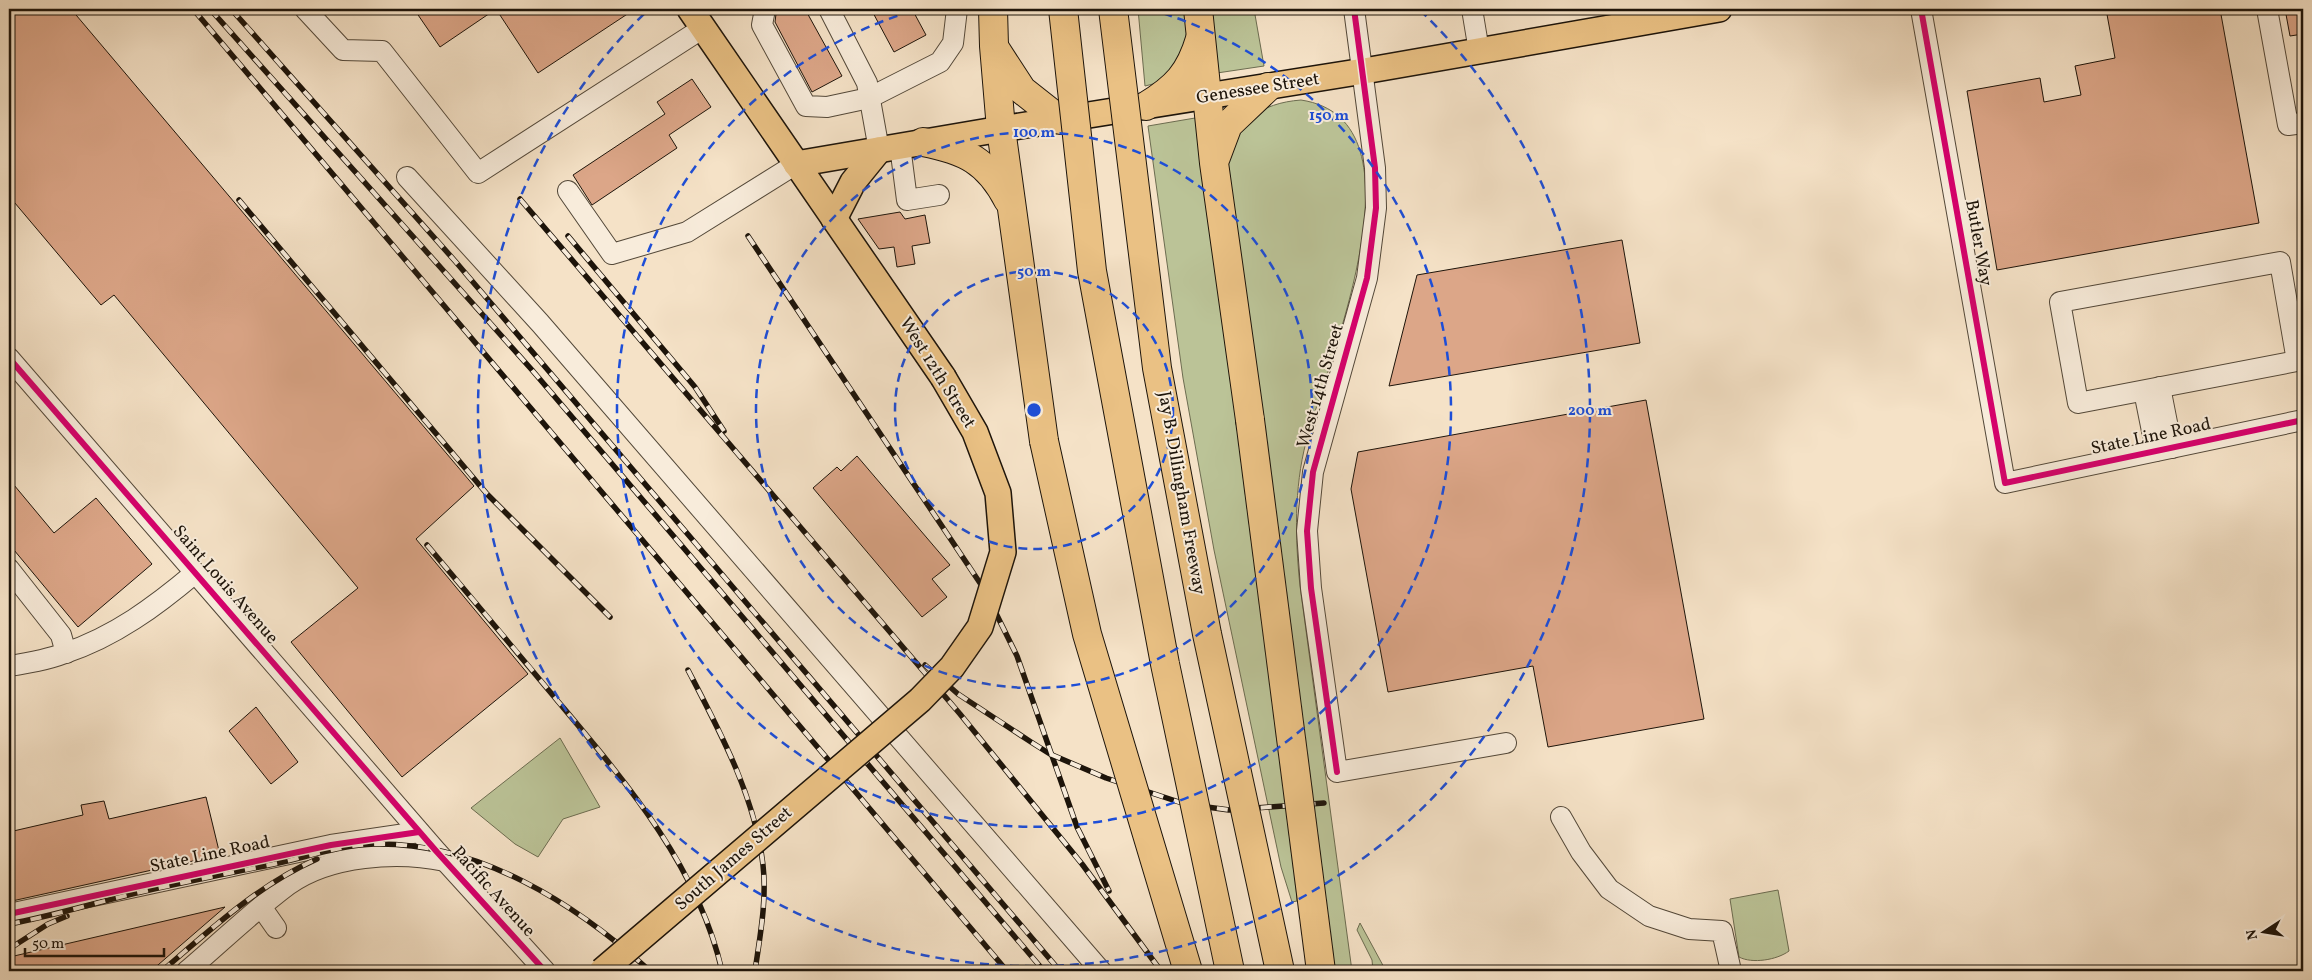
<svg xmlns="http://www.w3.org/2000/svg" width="2312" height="980" font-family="Vollkorn,serif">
  <rect width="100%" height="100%" fill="#f5e2c7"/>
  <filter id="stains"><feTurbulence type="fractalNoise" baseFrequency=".004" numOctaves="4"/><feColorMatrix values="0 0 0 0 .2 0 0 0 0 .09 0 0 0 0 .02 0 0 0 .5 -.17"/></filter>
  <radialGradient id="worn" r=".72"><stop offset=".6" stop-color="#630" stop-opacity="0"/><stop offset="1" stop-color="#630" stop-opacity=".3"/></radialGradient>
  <g fill="#bbc397" stroke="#6c6c50">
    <polygon points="1138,9 1187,9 1189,38 1172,71 1157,83 1145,86"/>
    <polygon points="1207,9 1254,9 1264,66 1217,73"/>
    <path d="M1301 100C1433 120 1325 367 1306 442 1294 489 1295 538 1300 586L1352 971H1335L1228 163C1233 122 1261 103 1301 100Z"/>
    <polygon points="1195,118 1198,119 1295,869 1297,901 1292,902 1281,867 1214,550 1183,378 1148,126"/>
    <polygon points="560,738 600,807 563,819 538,857 515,844 471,808"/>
    <path d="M1778 890 1789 951C1777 960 1752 964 1739 957L1730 899Z"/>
    <polygon points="1360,923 1386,971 1373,971 1372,960 1357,930"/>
  </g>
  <g fill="#dca688" stroke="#1d140a">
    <polygon points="9,9 71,9 474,486 416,539 528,674 402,777 291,642 358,588 114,295 101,305 9,196"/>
    <polygon points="414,9 635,9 538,73 496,9 440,47"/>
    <polygon points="786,9 805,9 842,76 812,92 775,22 776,14"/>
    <polygon points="871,9 912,9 926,35 894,52"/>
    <polygon points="2106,9 2220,9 2259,223 1997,270 1967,91 2040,78 2044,102 2081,95 2075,66 2115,58"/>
    <polygon points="2285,9 2303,9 2303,34 2290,36"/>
    <polygon points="692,79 711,107 669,135 677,148 592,205 573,175 665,114 657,102"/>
    <polygon points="900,212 905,219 925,215 930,243 912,246 915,264 897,267 894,247 879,249 858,219"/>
    <polygon points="1622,240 1640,343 1389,386 1417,275"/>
    <polygon points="1646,400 1704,719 1548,747 1533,666 1388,692 1351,489 1358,452"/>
    <polygon points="857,456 950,565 932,579 947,597 922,617 813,488 837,467 841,471"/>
    <polygon points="9,479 54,533 96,498 152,564 78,627 9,544"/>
    <polygon points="256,707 298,762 271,784 229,731"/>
    <polygon points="206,797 220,855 12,901 9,888 9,832 83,815 81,805 104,801 109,819"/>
    <polygon points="225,907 151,971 9,971 9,961 14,956"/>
  </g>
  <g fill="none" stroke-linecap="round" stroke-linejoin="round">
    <defs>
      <g id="minor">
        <polyline points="305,9 343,50 382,51 478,173 703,28"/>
        <polyline points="765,9 762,25 806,106 827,107 869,98 940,62 953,43 957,9"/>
        <polyline points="829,9 867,83 879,150"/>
        <polyline points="1354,9 1375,168 1376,208 1367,278 1313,472 1307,531 1311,588 1337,772 1506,743"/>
        <polyline points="1472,9 1479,51"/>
        <polyline points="1921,9 2005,483 2303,420"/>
        <polyline points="2267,9 2288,125 2303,123"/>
        <polyline points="900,146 907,200 939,195"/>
        <polyline points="407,177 540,323 1101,971"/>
        <polyline points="568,191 612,254 687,232 796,164"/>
        <polygon points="2280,262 2297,361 2078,403 2060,302"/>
        <polyline points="9,358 437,852 545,971"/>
        <polyline points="2160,387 2172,448"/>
        <polyline points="2144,391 2156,451"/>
        <polyline points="9,569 61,635 66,653"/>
        <path d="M9 666C28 663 47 660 65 653 114 637 156 606 195 573"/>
        <polyline points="1561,817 1581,852 1609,889 1649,916 1689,929 1722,931 1731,971"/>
        <polyline points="262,908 276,928"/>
        <polyline points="9,914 331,845 419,832"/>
        <path d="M187 971C220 943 253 911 288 885 329 855 398 851 445 861"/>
      </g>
      <g id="major">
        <polyline points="690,9 943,377"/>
        <polyline points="796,164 1001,129 1364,71 1719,9"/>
        <polyline points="834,219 853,182 879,150"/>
      </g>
      <g id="highway">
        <polyline points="993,9 994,46 1001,129 1044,441"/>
        <polyline points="1198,9 1214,163 1250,420"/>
        <polyline points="996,50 1022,90 1060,120"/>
        <path d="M1146 106C1176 88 1190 73 1200 39"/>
        <path d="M923 142C965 150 988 161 1008 200"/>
        <polyline points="1216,157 1228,125 1268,87"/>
      </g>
    </defs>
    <use href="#minor" stroke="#534839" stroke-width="22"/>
    <use href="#major" stroke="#1d140a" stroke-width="28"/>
    <use href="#highway" stroke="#1d140a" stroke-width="30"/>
    <use href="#minor" stroke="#f8ecdb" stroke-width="20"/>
    <use href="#major" stroke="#eac184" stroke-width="25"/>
    <use href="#highway" stroke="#eac184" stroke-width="28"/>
    <defs>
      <g id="rail">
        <polyline points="193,9 1007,971"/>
        <polyline points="210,9 532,370 1044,971"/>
        <polyline points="231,9 455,261 1060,971"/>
        <polyline points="520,199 960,714 1082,864 1161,971"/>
        <polyline points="239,200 487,494 610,617"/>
        <polyline points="568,236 695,387 724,431"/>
        <polyline points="748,236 984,589 1017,656 1077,827 1109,891"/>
        <path d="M427 545C470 596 513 647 556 699 624 780 698 865 722 971"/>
        <polyline points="925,665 958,694 1031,742 1050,754 1106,778 1185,804 1229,810 1324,803"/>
        <path d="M688 670C719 730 755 796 763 865 767 900 760 936 755 971"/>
        <path d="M9 924C53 916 97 902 141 892 185 882 230 873 274 864 307 857 341 845 375 844 479 842 576 904 650 971"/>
        <polyline points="9,949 48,924 67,916"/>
        <path d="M162 971C210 930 258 885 317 859"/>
      </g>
    </defs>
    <use href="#rail" stroke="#1d140a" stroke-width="5.5"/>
    <use href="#rail" stroke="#f8ecdb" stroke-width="4" stroke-dasharray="11" stroke-linecap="butt"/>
    <defs>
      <polyline id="major-bridge" points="602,971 920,700 952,667 980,627 1003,552 998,493 975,432 943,377"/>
      <g id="highway-bridge">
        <polyline points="1063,9 1092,271 1165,664 1230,971"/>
        <polyline points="1113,9 1157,368 1207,634 1280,971"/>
        <polyline points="1250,420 1321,971"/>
        <polyline points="1044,441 1087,634 1188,971"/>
      </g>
    </defs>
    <use href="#major-bridge" stroke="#1d140a" stroke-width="28" stroke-linecap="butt"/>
    <use href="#highway-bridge" stroke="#1d140a" stroke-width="30" stroke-linecap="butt"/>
    <use href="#major-bridge" stroke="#eac184" stroke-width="25"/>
    <use href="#highway-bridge" stroke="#eac184" stroke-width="28"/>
    <defs>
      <g id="cycleway">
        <polyline points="1921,9 2005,483 2303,420"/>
        <polyline points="9,358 437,852 545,971"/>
        <polyline points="1337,772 1311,588 1307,531 1313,472 1367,278 1376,208 1375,168 1354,9"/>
        <polyline points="9,914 331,845 419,832"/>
      </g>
    </defs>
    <use href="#cycleway" stroke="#f8ecdb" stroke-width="9"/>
    <use href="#cycleway" stroke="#d6006c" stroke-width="6"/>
  </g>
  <g fill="none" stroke="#1d4ed8" stroke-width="2.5" stroke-dasharray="9 6">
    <circle cx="1034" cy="410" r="139"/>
    <circle cx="1034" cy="410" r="278"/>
    <path d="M1149 9A417 417 0 1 1 919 9"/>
    <path d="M1420 10A556 556 0 1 1 648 10"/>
  </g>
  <g text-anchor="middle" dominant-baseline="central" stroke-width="4" stroke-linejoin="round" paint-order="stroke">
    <g font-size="18" fill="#1d140a" stroke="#f8ecdb">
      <text transform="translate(1258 89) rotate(-9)">Genessee Street</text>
      <text transform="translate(1978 243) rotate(80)">Butler Way</text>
      <text transform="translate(937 373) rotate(58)">West 12th Street</text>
      <text transform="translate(1321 386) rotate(-74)">West 14th Street</text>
      <text transform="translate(2151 437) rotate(-12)">State Line Road</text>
      <text transform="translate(1181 493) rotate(80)">Jay B. Dillingham Freeway</text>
      <text transform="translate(225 585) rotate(49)">Saint Louis Avenue</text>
      <text transform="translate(210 855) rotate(-12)">State Line Road</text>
      <text transform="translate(734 859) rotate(-41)">South James Street</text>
      <text transform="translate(493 892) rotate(48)">Pacific Avenue</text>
    </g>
  </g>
  <circle cx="1034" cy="410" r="8" fill="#1d4ed8" stroke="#f8ecdb" stroke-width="2.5"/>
  <g font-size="15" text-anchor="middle" font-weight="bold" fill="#1d4ed8" stroke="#f8ecdb" stroke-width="4" stroke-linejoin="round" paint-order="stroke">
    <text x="1329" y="120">150 m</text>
    <text x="1034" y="137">100 m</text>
    <text x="1034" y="276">50 m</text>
    <text x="1590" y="415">200 m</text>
  </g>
  <rect width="2312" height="980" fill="none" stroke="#f5e2c7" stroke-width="30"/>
  <rect x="10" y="10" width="2292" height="960" fill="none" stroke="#1d140a" stroke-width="2.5"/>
  <rect x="15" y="15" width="2282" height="950" fill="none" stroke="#1d140a"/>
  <g transform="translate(2264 932) rotate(258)" stroke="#f8ecdb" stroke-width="4" paint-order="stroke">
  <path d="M0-4L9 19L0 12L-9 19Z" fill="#1d140a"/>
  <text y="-8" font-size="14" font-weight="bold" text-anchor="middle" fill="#1d140a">N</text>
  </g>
  <path d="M25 948v8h139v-8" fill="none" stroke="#1d140a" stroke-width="2.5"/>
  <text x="32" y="948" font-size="15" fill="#1d140a" stroke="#f8ecdb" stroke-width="4" paint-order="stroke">50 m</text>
  <rect width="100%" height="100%" filter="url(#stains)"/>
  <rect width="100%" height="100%" fill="url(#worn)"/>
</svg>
